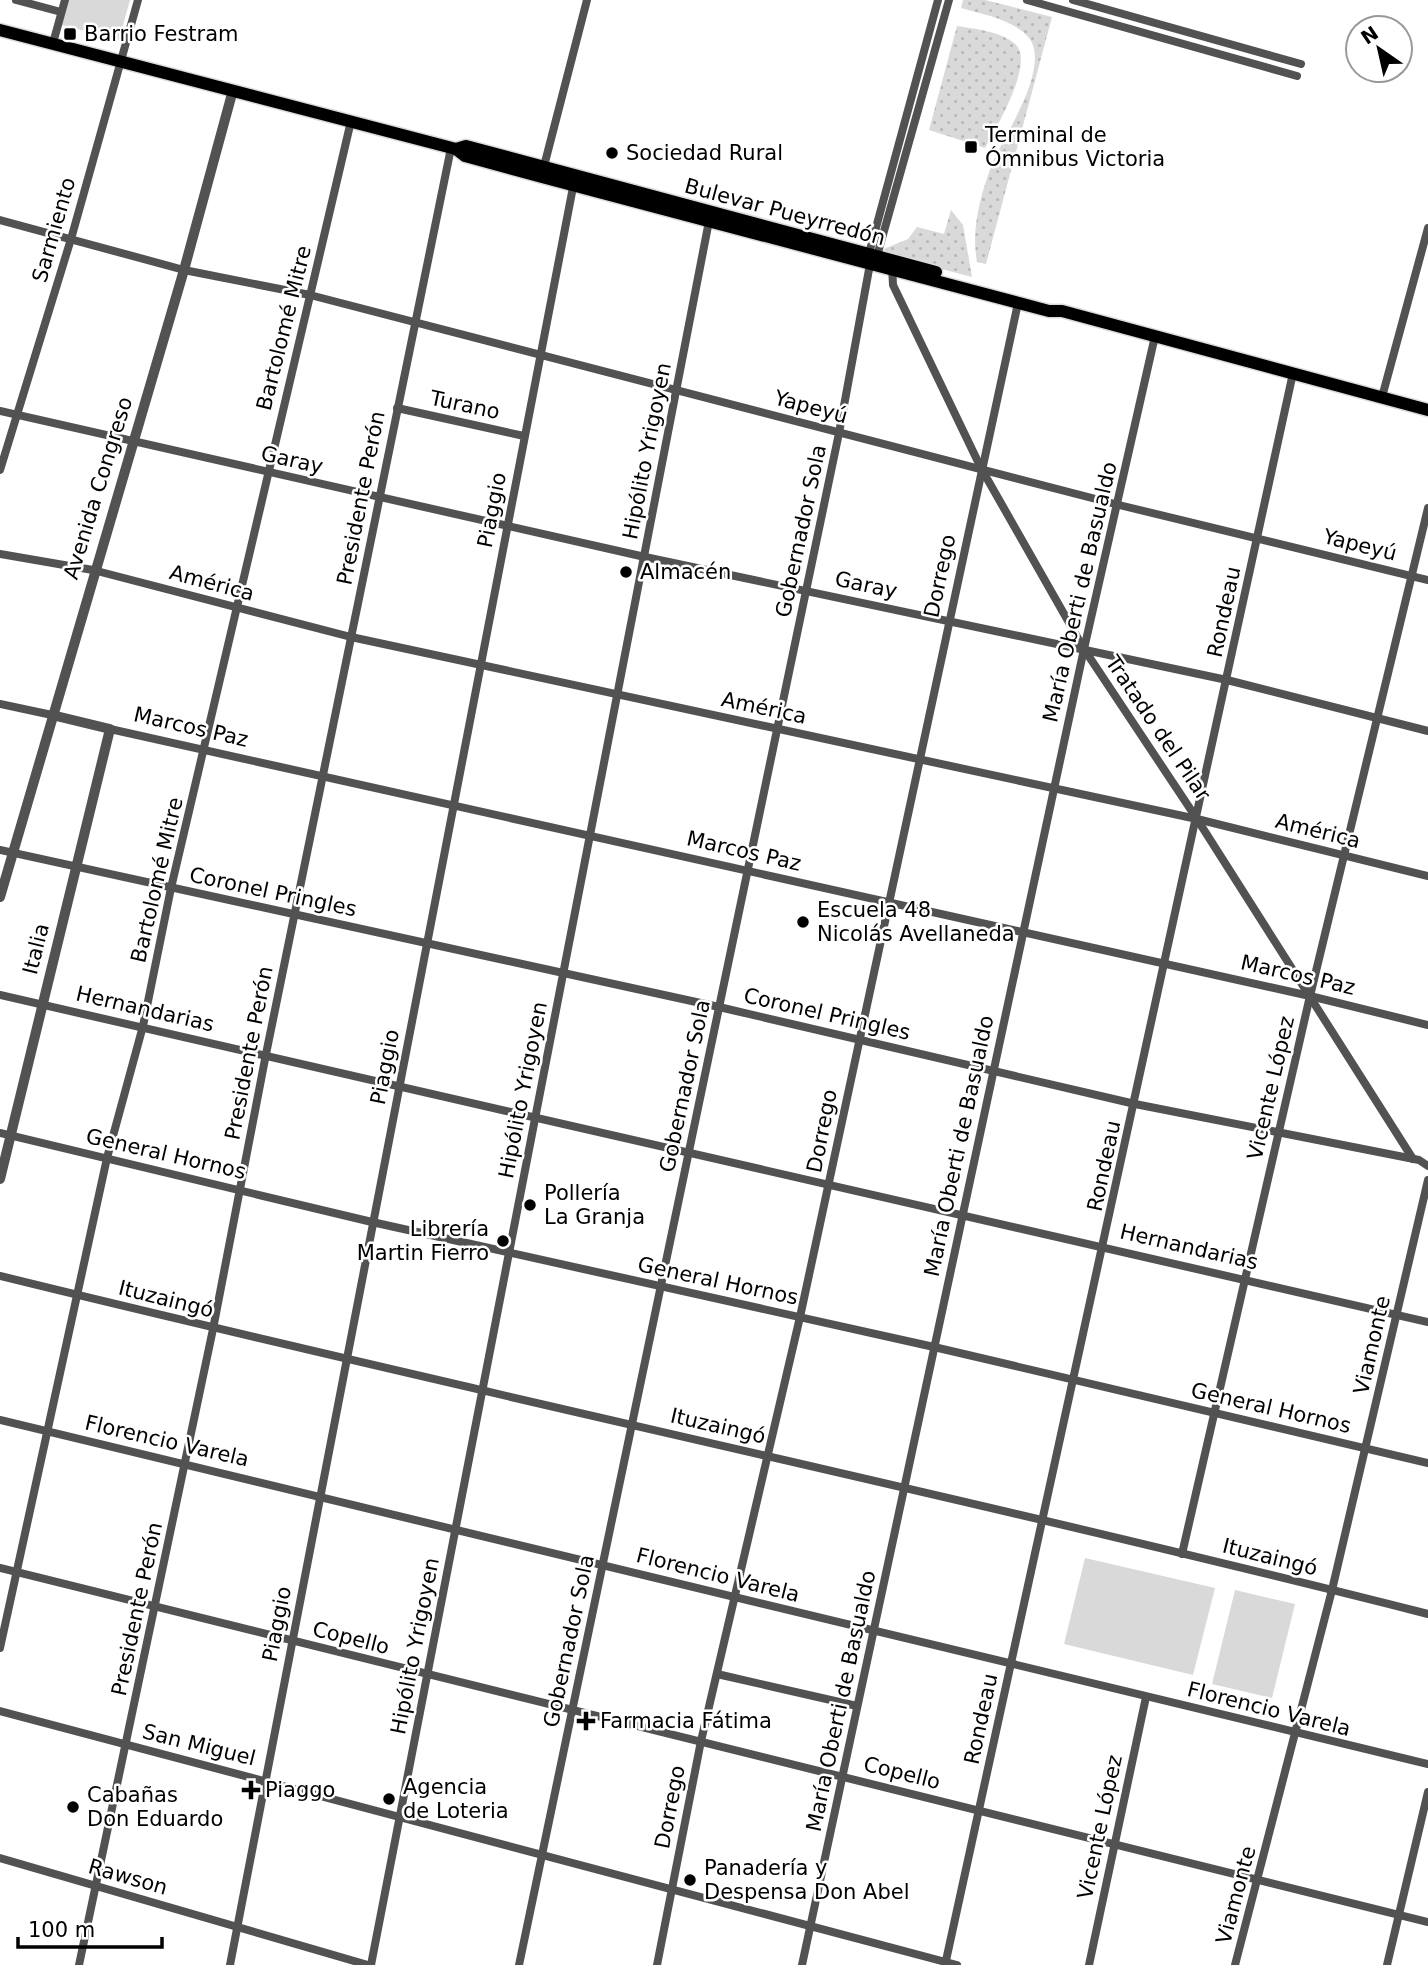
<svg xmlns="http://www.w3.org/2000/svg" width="1428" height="1965" font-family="'DejaVu Sans',sans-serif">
  <defs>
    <pattern id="grass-dots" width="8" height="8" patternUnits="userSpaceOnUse" patternTransform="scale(1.75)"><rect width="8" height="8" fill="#d9d9d9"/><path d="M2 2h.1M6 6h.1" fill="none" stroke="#b8b8b8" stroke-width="1.8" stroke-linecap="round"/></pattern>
  </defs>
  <rect width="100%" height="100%" fill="#fff"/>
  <g fill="url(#grass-dots)">
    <path d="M963 0H985L1052 17 986 264 977 262C971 230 980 197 991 167 1002 138 1052 68 1029 38 1015 20 982 14 961 8Z"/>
    <path d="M957 26C975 29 999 31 1014 43 1037 59 996 128 985 148L929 130Z"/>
    <polygon points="951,210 963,225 972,277 888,255 884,249 908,239 917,227 944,234"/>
  </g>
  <g fill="#d9d9d9">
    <polygon points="69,0 130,0 119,40 62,25"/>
    <polygon points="1085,1558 1215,1588 1193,1675 1064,1644"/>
    <polygon points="1235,1590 1295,1604 1272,1698 1212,1684"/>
  </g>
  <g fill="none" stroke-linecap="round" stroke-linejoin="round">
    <defs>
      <g id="primary">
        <polyline points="0,30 456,149 465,156 542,177 1049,311 1062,311 1428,410"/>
        <polyline points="456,149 466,146 936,272"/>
      </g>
    </defs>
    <use href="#primary" stroke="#dbdbdb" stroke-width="15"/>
    <g stroke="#525252" stroke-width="8">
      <polyline points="16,0 61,12"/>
      <polyline points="1027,0 1297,76"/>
      <polyline points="1073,0 1301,64"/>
      <polyline points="53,43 65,0"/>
      <polyline points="543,170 587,0"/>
      <polyline points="0,220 184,270 310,295 1119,505 1428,580"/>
      <polyline points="868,257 938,0"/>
      <polyline points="892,266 893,285 981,468 1084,649 1197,819 1413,1159"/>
      <polyline points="1382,397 1428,228"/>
      <polyline points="397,408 524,436"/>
      <polyline points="0,411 645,557 1227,680 1428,731"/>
      <polyline points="0,470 71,239 138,0"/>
      <polyline points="0,554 93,570 351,637 1197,819 1428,876"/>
      <polyline points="0,704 52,715"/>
      <polyline points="110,729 1310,996 1428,1025"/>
      <polyline points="0,850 719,1007 1135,1104 1419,1160 1428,1166"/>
      <polyline points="0,995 1428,1322"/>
      <polyline points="0,1133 372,1222 934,1347 1428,1463"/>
      <path d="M0 1276C475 1393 954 1494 1428 1614"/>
      <polyline points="0,1420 1428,1764"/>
      <polyline points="1182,1554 1310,996 1428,508"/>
      <polyline points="0,1568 1428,1922"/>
      <polyline points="0,1648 107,1158 143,1026 171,888 351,121"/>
      <polyline points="717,1674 857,1706"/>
      <polyline points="0,1711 957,1965"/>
      <polyline points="0,1858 368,1965"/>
      <polyline points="79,1965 213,1329 266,1054 451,148"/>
      <polyline points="230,1965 574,182"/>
      <polyline points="371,1965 709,221"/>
      <polyline points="519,1965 839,433 870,264 877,256 949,0"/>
      <polyline points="657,1965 701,1741 800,1317 1018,303"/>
      <polyline points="802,1965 1084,649 1155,336"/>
      <polyline points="945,1965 1293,373"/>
      <polyline points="1089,1965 1146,1697"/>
      <polyline points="1235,1965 1332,1590 1428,1180"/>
      <polyline points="1387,1965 1428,1792"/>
    </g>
    <g stroke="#525252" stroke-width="10">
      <polyline points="0,897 184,270 233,90"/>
      <polyline points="0,1179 110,729 52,715"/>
    </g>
    <use href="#primary" stroke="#000" stroke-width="12"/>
  </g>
  <g fill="#000" stroke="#fff" stroke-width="2.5">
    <rect x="63" y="27" width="14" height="14" rx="3.5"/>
    <rect x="964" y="140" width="14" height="14" rx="3.5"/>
    <circle cx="612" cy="153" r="7"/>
    <circle cx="626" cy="572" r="7"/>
    <circle cx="803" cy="922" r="7"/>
    <circle cx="530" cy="1205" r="7"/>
    <circle cx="503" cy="1241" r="7"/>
    <path d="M582.5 1710.5h7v7h7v7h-7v7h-7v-7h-7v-7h7z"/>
    <path d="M247.5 1779.5h7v7h7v7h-7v7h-7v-7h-7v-7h7z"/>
    <circle cx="389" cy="1799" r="7"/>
    <circle cx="73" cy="1807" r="7"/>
    <circle cx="690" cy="1880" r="7"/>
  </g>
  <g text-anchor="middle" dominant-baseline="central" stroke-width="5" stroke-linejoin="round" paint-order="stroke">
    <g font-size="21" fill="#000" stroke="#fff" text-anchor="start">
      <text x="84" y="34">Barrio Festram</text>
      <text x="985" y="135">Terminal de<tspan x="985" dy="24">Ómnibus Victoria</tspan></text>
      <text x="626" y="153">Sociedad Rural</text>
      <text x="640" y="572">Almacén</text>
      <text x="817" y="910">Escuela 48<tspan x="817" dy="24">Nicolás Avellaneda</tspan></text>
      <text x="544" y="1193">Pollería<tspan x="544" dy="24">La Granja</tspan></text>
      <text x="489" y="1229" text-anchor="end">Librería<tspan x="489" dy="24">Martin Fierro</tspan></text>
      <text x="600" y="1721">Farmacia Fátima</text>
      <text x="403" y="1787">Agencia<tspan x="403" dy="24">de Loteria</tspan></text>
      <text x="265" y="1790">Piaggo</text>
      <text x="87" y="1795">Cabañas<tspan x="87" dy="24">Don Eduardo</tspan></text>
      <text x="704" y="1868">Panadería y<tspan x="704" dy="24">Despensa Don Abel</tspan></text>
    </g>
    <g font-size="21" fill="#000" stroke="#fff">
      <text transform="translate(785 212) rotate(15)">Bulevar Pueyrredón</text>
      <text transform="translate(54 230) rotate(-74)">Sarmiento</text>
      <text transform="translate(284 328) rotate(-76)">Bartolomé Mitre</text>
      <text transform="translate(465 405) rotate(12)">Turano</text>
      <text transform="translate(811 407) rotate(15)">Yapeyú</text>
      <text transform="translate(647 451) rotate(-79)">Hipólito Yrigoyen</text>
      <text transform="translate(292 460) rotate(13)">Garay</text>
      <text transform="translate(98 488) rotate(-73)">Avenida Congreso</text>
      <text transform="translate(361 498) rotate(-79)">Presidente Perón</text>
      <text transform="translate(492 510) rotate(-79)">Piaggio</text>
      <text transform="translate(801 531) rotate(-78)">Gobernador Sola</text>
      <text transform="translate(1360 545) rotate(14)">Yapeyú</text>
      <text transform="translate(940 576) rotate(-78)">Dorrego</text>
      <text transform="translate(212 583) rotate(15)">América</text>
      <text transform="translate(866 585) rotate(12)">Garay</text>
      <text transform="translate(1080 592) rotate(-77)">María Oberti de Basualdo</text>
      <text transform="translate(1224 612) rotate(-78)">Rondeau</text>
      <text transform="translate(764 708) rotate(12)">América</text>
      <text transform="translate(191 727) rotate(13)">Marcos Paz</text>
      <text transform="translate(1158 728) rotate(56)">Tratado del Pilar</text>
      <text transform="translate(1318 831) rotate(14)">América</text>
      <text transform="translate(744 851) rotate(13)">Marcos Paz</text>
      <text transform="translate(157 880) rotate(-77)">Bartolomé Mitre</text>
      <text transform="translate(273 892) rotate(12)">Coronel Pringles</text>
      <text transform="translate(36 949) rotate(-76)">Italia</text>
      <text transform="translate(1298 975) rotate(13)">Marcos Paz</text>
      <text transform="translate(145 1009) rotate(13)">Hernandarias</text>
      <text transform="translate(827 1014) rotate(13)">Coronel Pringles</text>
      <text transform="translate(249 1053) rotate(-79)">Presidente Perón</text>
      <text transform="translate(385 1067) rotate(-79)">Piaggio</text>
      <text transform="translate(685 1086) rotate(-78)">Gobernador Sola</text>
      <text transform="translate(1271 1088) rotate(-77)">Vicente López</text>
      <text transform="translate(523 1090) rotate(-79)">Hipólito Yrigoyen</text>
      <text transform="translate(822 1131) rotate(-79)">Dorrego</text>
      <text transform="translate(959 1146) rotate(-78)">María Oberti de Basualdo</text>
      <text transform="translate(166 1154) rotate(13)">General Hornos</text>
      <text transform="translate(1104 1166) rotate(-78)">Rondeau</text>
      <text transform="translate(1189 1247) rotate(13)">Hernandarias</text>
      <text transform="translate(718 1281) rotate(12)">General Hornos</text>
      <text transform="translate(166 1299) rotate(14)">Ituzaingó</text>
      <text transform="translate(1372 1345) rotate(-77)">Viamonte</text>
      <text transform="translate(1271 1408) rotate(13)">General Hornos</text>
      <text transform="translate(718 1426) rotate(13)">Ituzaingó</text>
      <text transform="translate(167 1441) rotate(13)">Florencio Varela</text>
      <text transform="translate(1270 1557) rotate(14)">Ituzaingó</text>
      <text transform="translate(718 1575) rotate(14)">Florencio Varela</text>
      <text transform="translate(137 1609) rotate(-78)">Presidente Perón</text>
      <text transform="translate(277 1624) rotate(-79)">Piaggio</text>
      <text transform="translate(351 1638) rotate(14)">Copello</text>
      <text transform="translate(569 1641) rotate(-78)">Gobernador Sola</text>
      <text transform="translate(415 1646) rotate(-79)">Hipólito Yrigoyen</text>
      <text transform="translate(841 1701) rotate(-78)">María Oberti de Basualdo</text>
      <text transform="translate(1269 1709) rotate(14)">Florencio Varela</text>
      <text transform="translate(981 1719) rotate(-78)">Rondeau</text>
      <text transform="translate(199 1745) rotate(14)">San Miguel</text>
      <text transform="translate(902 1773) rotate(14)">Copello</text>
      <text transform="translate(670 1807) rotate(-79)">Dorrego</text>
      <text transform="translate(1100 1827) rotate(-78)">Vicente López</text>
      <text transform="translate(128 1877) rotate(16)">Rawson</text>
      <text transform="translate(1236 1895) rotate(-75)">Viamonte</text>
    </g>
  </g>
  <g transform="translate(1379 49) rotate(326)"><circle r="33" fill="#ffffff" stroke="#999999" stroke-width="2"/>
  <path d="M0-5L12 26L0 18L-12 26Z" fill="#000000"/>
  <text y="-10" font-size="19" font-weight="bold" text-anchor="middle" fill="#000000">N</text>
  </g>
  <path d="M18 1937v10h144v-10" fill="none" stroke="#000000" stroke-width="3.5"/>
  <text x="28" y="1937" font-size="21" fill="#000000" stroke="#ffffff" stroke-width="5" paint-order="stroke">100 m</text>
</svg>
